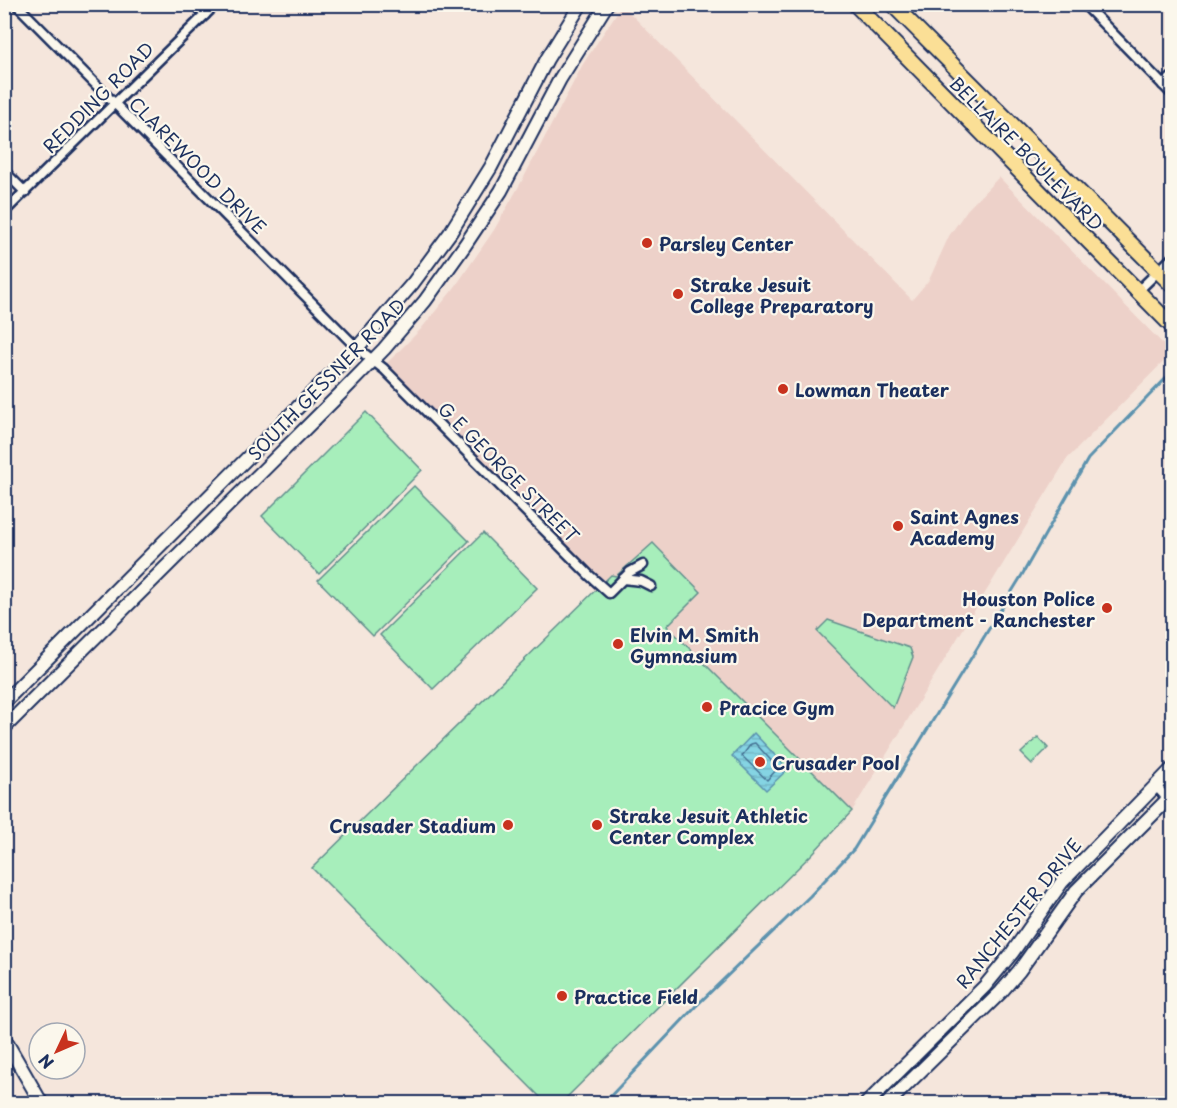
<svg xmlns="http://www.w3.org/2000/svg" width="1177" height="1108" font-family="'Playpen Sans',sans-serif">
  <defs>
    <pattern id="water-rules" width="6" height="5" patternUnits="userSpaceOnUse" patternTransform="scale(1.5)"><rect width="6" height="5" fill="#85d4e3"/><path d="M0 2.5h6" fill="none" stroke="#72b6c5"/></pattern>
  </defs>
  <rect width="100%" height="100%" fill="#f5e6dc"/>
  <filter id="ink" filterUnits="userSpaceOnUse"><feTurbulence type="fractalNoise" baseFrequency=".0167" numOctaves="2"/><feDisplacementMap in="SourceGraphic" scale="12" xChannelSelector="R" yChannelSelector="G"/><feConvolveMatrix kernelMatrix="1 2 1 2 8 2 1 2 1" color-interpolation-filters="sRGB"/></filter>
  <g filter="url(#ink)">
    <polygon fill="#edd1c9" points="622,5 912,300 929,280 949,236 967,210 999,177 1172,353 1067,459 852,811 667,626 701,592 654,543 623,572 617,576 610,575 595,590 491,478 379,371 421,329 455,287 494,230 523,179 583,64"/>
    <g fill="#a7eebb" stroke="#618e8c" stroke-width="1.5">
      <polygon points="366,412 422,470 319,574 262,516"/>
      <polygon points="414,486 469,541 373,636 318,580"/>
      <polygon points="483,533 537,588 433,689 380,635"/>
      <polygon points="653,543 701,592 667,626 852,811 812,854 561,1103 546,1103 312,868 611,575 616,576"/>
      <polygon points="828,620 910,648 913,657 893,708 817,631"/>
      <polygon points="1038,737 1048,748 1032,764 1021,753"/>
    </g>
    <polygon fill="url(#water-rules)" stroke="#5b92ae" stroke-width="1.5" points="754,733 788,769 766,790 732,756"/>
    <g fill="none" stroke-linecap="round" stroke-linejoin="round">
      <polygon stroke="#457193" stroke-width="1.5" points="755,743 778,768 767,780 742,756 751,744"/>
      <polyline stroke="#5b92ae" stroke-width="3" points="603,1104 695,1007 810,896 854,849 1022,575 1088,459 1172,372"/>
      <defs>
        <g id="street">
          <polyline points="16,4 357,348 384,369 589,575 609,593 630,572 643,565"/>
          <polyline points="195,4 205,15"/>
          <polyline points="1084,4 1172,94"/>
          <polyline points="1163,85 1172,77"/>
          <polyline points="4,171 25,192"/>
          <polyline points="4,212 216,4"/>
          <polyline points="1138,291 1172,258"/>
          <polyline points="623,579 641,581 651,586"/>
          <polyline points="1156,786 1172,804"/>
        </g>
        <g id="secondary">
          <polyline points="4,702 357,348 413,283 450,233 491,167 547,59 581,4"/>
          <polyline points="4,728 343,391 384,349 425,301 465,245 501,191 560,79 607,4"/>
          <polyline points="4,1038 42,1104"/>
          <polyline points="866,1104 985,986 1012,953 1062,882 1172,769"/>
          <polyline points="887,1104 1001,992 1019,971 1076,891 1172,795"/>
        </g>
        <g id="primary">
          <polyline points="855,4 1172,326"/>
          <polyline points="892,4 1172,285"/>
        </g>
      </defs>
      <use href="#street" stroke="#1b2f5e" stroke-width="13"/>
      <use href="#secondary" stroke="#1b2f5e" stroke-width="16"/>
      <use href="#primary" stroke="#1b2f5e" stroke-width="18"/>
      <use href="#street" stroke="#fbf7ec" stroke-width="8"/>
      <use href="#secondary" stroke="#fbf7ec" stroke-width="12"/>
      <use href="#primary" stroke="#fbdf96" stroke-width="14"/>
    </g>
  </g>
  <g fill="#c8321e" stroke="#fbf7ec" stroke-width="2">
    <circle cx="647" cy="243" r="6"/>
    <circle cx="678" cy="294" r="6"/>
    <circle cx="783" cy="389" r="6"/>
    <circle cx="898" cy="526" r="6"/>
    <circle cx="1107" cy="608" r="6"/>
    <circle cx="618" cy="644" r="6"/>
    <circle cx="707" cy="707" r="6"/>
    <circle cx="760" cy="762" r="6"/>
    <circle cx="508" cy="825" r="6"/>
    <circle cx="597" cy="825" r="6"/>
    <circle cx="562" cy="996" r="6"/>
  </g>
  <g text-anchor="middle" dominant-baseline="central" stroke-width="4.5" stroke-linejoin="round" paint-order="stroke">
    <g font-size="18" fill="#1b2f5e" stroke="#fbf7ec">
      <text transform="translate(98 97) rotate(-45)">REDDING ROAD</text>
      <text transform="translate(1027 153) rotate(45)">BELLAIRE BOULEVARD</text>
      <text transform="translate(198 165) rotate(45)">CLAREWOOD DRIVE</text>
      <text transform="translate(326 379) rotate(-46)">SOUTH GESSNER ROAD</text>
      <text transform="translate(509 472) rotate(45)">G E GEORGE STREET</text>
      <text transform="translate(1018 913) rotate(-51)">RANCHESTER DRIVE</text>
    </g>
    <g font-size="18" font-weight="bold" fill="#1b2f5e" stroke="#fbf7ec" text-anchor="start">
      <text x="659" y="243">Parsley Center</text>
      <text x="690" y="284">Strake Jesuit<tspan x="690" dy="21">College Preparatory</tspan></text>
      <text x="795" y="389">Lowman Theater</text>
      <text x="910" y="516">Saint Agnes<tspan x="910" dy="21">Academy</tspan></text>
      <text x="1095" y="598" text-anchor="end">Houston Police<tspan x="1095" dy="21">Department - Ranchester</tspan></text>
      <text x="630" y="634">Elvin M. Smith<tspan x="630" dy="21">Gymnasium</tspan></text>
      <text x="719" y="707">Pracice Gym</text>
      <text x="772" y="762">Crusader Pool</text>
      <text x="609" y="815">Strake Jesuit Athletic<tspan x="609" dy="21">Center Complex</tspan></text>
      <text x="496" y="825" text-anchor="end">Crusader Stadium</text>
      <text x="574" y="996">Practice Field</text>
    </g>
  </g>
  <rect width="1177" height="1108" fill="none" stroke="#fbf7ec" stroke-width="24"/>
  <rect x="12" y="12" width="1153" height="1084" fill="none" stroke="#1b2f5e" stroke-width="2" filter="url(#ink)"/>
  <g transform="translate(57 1051) rotate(226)"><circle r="28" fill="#fbf7ec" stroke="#a1a7b3" stroke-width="1.5"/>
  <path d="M0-4.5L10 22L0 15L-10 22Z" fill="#c8321e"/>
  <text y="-9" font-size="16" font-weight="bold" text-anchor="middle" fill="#1b2f5e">N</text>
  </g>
</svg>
